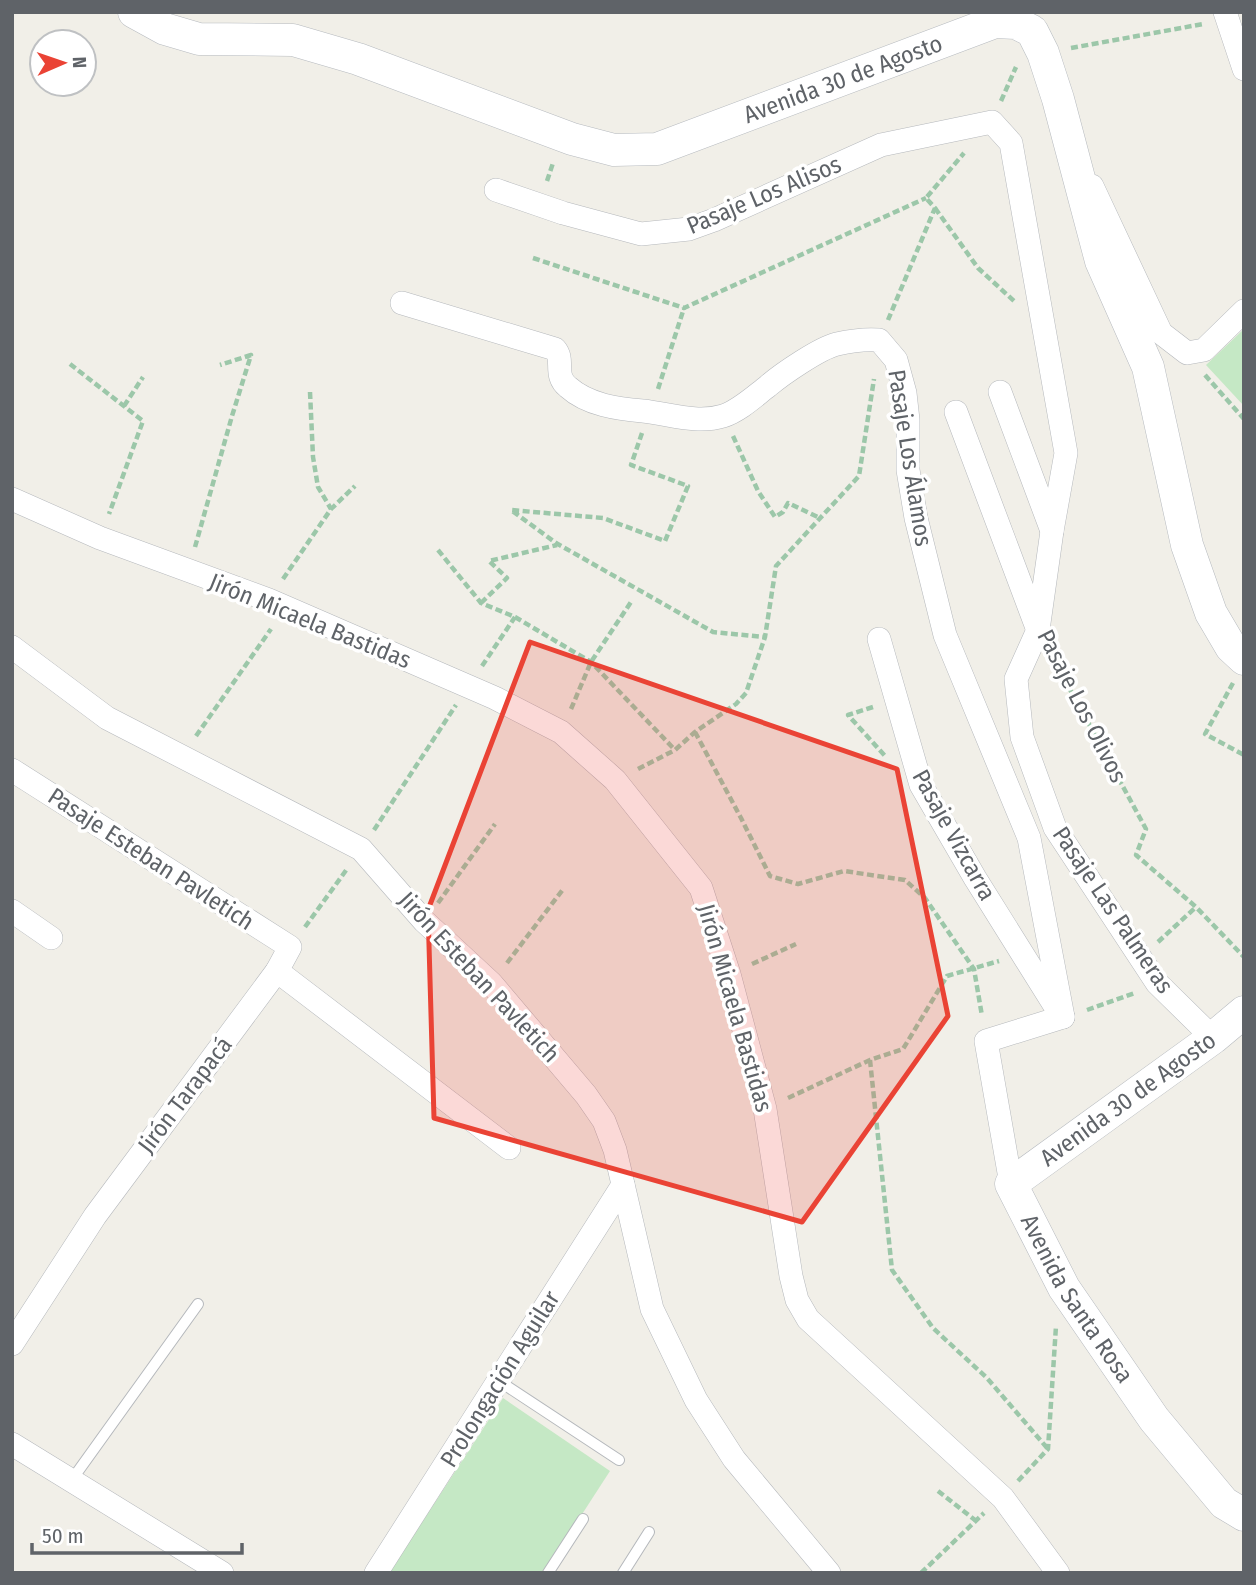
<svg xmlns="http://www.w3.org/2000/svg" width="1256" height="1585" font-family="'Fira Sans Condensed',sans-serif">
  <rect width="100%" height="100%" fill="#f1efe8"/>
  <g fill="#c5e8c5">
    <polygon points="1244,329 1244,406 1206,365"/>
    <polygon points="503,1398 610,1471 544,1573 389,1573"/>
  </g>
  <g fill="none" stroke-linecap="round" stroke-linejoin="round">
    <defs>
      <g id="lane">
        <polyline points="499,1381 619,1460"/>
        <polyline points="71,1481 198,1304"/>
        <polyline points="548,1573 583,1519"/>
        <polyline points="623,1573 649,1532"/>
      </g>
      <g id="street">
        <polyline points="1225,12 1244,69"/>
        <polyline points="1092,186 1161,333 1187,353 1204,350 1244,311"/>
        <polyline points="496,190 563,213 641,234 689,229 714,220 881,145 992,122 1011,143 1066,453 1052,531 1038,630 1016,679 1022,737 1055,828 1157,983 1213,1038"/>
        <path d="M402 303 555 349C565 360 553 375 568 387 588 405 618 409 643 411 670 414 697 424 723 416 739 411 755 396 768 386 782 374 820 348 837 344 850 341 866 339 879 340L896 360 905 393 908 420V470L916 518 945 635 1029 838 1063 1017"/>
        <polyline points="1000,392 1052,531"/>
        <polyline points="956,412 1036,625"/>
        <polyline points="12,499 100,538 269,600 495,698 561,732 615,780 701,888 729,974 765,1109 791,1276 797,1300 808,1319 1003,1498 1058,1573"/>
        <polyline points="879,639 921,785 975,878 1055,1006"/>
        <polyline points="12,647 107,718 361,849 424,921 491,983 586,1095 604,1121 615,1150 652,1309 696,1400 734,1459 829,1573"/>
        <polyline points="12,770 290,947 277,971 95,1216 12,1344"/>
        <polyline points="12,911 51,938"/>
        <polyline points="277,971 509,1148"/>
        <polyline points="1011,1184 986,1041 1063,1017"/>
        <polyline points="12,1444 222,1573"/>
        <polyline points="376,1573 623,1185"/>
      </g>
      <g id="secondary">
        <path id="s1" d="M134 12 165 29 199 39 293 40 358 59 572 139 614 150 657 149 995 22 1016 23 1032 31 1043 53 1058 99 1101 261 1148 367 1187 545 1211 613 1231 647 1244 659"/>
        <path id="s2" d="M1244 1012 1213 1038 1011 1184 1064 1288 1154 1419 1224 1503 1244 1515"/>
      </g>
    </defs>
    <use href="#lane" stroke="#b5b8bc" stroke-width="12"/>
    <use href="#street" stroke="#b5b8bc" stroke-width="24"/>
    <use href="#secondary" stroke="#b6babf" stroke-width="33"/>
    <g stroke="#9cc7a9" stroke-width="4.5" stroke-dasharray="7 3.5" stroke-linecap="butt">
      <polyline points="1071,48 1203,24"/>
      <polyline points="1001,101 1016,67"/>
      <polyline points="547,181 553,163"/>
      <polyline points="935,208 978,268 1014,301"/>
      <polyline points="533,258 684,308 926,198"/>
      <polyline points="888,320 935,208 926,198 964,153"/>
      <polyline points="70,364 143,421 109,514"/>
      <polyline points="1205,375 1244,419"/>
      <polyline points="658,389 684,308"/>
      <polyline points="310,392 313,457 318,487 331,509"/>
      <polyline points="124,406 143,377"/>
      <polyline points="642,433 631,465 688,486 665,541 603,518 511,510 556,543 713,632 765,637"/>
      <polyline points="733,436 758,491 775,517 783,512 788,503 820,518"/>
      <polyline points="195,547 232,416 251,355 220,365"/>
      <polyline points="438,550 481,603 515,617 591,662 675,750"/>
      <polyline points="283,579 331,509 355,486"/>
      <polyline points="481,603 507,578 489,561 557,545"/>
      <polyline points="1053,658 1146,829 1136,855 1196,907 1244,957"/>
      <polyline points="482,666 515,617"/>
      <polyline points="1233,683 1205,734 1244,755"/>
      <polyline points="873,707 848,715 886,757"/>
      <polyline points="571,709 591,662 631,602"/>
      <polyline points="695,732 741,818 770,876 798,884 844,871 905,880 925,898 974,969 982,1016"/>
      <polyline points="196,736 271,629"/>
      <polyline points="638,769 675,750 695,732 736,704 746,693 765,637 776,566 859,476 874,379"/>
      <polyline points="374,830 456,705"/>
      <polyline points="438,903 495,824"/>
      <polyline points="305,927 347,869"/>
      <polyline points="1158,942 1196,907"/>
      <polyline points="507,963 564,888"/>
      <polyline points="752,964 796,944"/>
      <polyline points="1087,1010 1135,993"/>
      <polyline points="870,1060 892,1270 933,1328 987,1378 1048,1449"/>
      <polyline points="788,1098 870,1060 903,1049 947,976 999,961"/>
      <polyline points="1018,1481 1048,1449 1056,1326"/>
      <polyline points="938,1491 975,1520"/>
      <polyline points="921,1573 984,1513"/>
    </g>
    <use href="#lane" stroke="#fff" stroke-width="10"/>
    <use href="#street" stroke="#fff" stroke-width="23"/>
    <use href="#secondary" stroke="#fff" stroke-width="32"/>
  </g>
  <path fill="#ea4335" fill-opacity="0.2" stroke="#ea4335" stroke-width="5" stroke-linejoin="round" d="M530 642 897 769 948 1016 802 1222 434 1118 428 910Z"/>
  <g text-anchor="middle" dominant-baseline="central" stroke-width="7" stroke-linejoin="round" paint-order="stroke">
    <g font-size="24" fill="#5f6368" stroke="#fff">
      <text stroke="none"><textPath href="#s1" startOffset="746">Avenida 30 de Agosto</textPath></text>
      <text transform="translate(764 195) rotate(-23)">Pasaje Los Alisos</text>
      <text transform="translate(910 458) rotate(81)">Pasaje Los Álamos</text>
      <text transform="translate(310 621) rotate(22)">Jirón Micaela Bastidas</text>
      <text transform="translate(1082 706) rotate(63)">Pasaje Los Olivos</text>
      <text transform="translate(954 835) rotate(61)">Pasaje Vizcarra</text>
      <text transform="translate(151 859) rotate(33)">Pasaje Esteban Pavletich</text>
      <text transform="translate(1113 910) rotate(56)">Pasaje Las Palmeras</text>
      <text transform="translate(479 977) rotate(47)">Jirón Esteban Pavletich</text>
      <text transform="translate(735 1008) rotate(74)">Jirón Micaela Bastidas</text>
      <text transform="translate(185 1095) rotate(-53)">Jirón Tarapacá</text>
      <text transform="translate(1128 1099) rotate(-36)">Avenida 30 de Agosto</text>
      <text stroke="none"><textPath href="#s2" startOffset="422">Avenida Santa Rosa</textPath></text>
      <text transform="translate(500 1379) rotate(-58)">Prolongación Aguilar</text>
    </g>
  </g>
  <rect width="1256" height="1585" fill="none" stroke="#5f6368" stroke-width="28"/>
  <g transform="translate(63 63) rotate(88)"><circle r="33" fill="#ffffff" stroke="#bfc1c3" stroke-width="2"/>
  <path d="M0-5L12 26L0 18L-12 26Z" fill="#ea4335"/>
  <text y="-10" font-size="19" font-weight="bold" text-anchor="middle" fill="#5f6368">N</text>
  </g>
  <path d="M32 1543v10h210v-10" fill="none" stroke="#5f6368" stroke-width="3.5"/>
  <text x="42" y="1543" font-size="21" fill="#5f6368" stroke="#ffffff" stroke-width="5" paint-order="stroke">50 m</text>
</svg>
